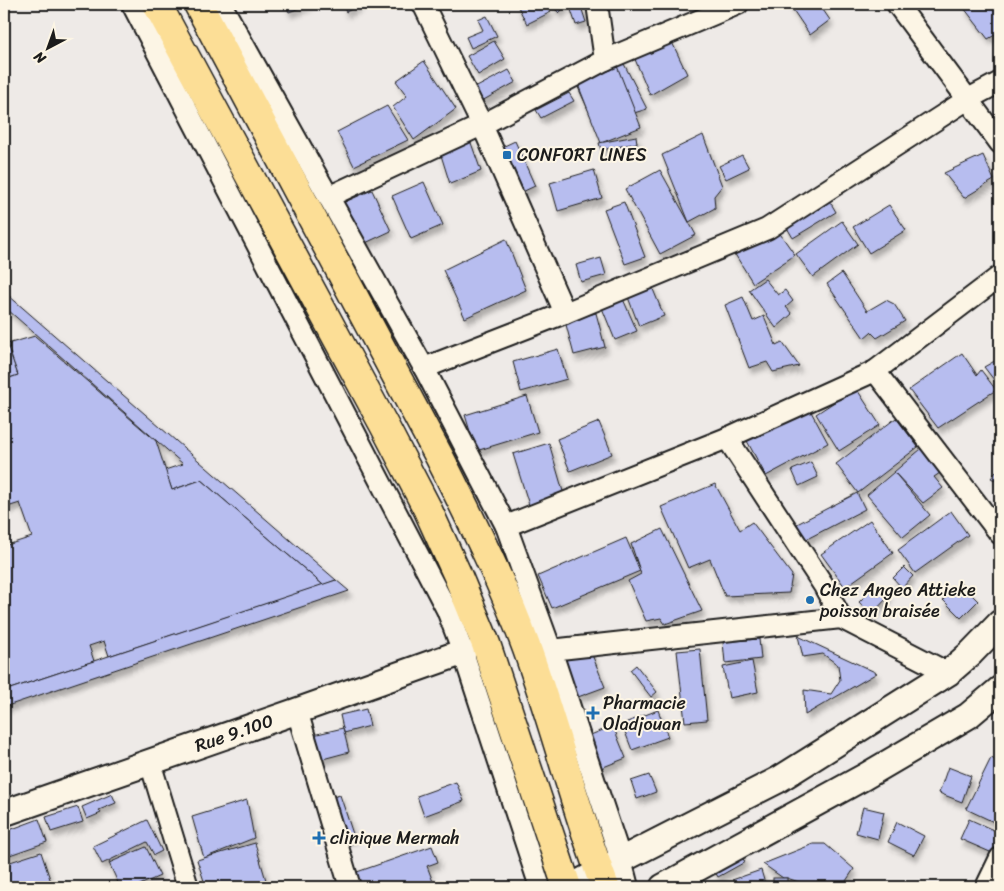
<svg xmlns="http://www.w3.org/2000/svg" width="1004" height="891" font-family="Sriracha,sans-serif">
  <defs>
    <filter id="shadow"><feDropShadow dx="3" dy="5.5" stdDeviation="2.5" flood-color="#0004"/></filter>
  </defs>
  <rect width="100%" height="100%" fill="#eeeae7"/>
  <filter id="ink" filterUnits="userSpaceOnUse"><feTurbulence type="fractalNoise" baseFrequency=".02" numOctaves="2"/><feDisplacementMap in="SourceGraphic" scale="10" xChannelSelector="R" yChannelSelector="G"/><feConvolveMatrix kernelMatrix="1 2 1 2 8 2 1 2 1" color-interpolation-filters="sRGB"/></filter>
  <g filter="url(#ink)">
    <g fill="#b7bdef" stroke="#1c1c1c" filter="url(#shadow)">
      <polygon points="285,4 310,4 289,12"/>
      <polygon points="342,4 361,4 346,12"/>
      <polygon points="520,4 543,4 551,12 527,24 517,5"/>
      <polygon points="550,4 568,4 559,13"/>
      <polygon points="569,4 580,4 586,22 576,25"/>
      <polygon points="789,4 819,4 830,20 810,35"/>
      <polygon points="970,4 1000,4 1000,32 988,39 964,8"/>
      <polygon points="487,16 497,36 471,48 466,37 483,30 478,20"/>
      <polygon points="671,40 687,74 650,95 634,57"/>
      <polygon points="494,41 505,59 478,75 467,56"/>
      <polygon points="622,60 647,109 595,125 577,85"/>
      <polygon points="424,61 456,109 414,140 393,107 407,96 396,81"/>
      <polygon points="617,66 641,127 601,143 577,82"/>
      <polygon points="509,70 516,82 480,102 473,89"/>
      <polygon points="569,93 574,101 541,118 536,110"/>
      <polygon points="387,106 408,140 354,166 337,132"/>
      <polygon points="703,135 722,186 714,196 715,208 689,222 662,155"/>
      <polygon points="636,136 637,143 601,150 599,143"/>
      <polygon points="470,140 481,171 450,184 440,152"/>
      <polygon points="515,141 535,186 520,193 500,148"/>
      <polygon points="742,155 749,168 726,179 719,166"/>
      <polygon points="983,155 994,180 964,198 944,173"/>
      <polygon points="594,170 602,198 558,211 550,183"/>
      <polygon points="660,170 696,235 660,254 625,189"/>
      <polygon points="424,182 443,225 411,239 392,196"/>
      <polygon points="372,190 391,231 357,247 338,205"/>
      <polygon points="829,200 836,212 793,238 786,226"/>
      <polygon points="624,202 645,257 625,264 604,209"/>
      <polygon points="889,205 906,230 869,253 853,227"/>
      <polygon points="842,221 858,244 813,277 796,254"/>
      <polygon points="776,228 795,255 753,283 731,248"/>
      <polygon points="506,239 526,290 465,318 443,270"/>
      <polygon points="601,258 606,275 581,282 576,265"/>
      <polygon points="842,273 867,311 886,300 894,304 905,321 877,338 871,332 864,338 827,284"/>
      <polygon points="765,279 778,295 785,290 793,301 786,307 792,314 776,328 749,290"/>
      <polygon points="650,282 664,316 639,326 626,292"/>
      <polygon points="8,295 336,580 323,585 201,480 172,490 165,470 183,464 8,310 4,312 4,297"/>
      <polygon points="743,297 753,321 764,316 776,345 782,342 799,366 773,372 767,362 749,368 725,305"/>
      <polygon points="623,299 637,331 615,340 602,308"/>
      <polygon points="596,313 605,347 574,355 565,321"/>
      <polygon points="4,334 18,375 4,380"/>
      <polygon points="35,336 156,441 172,490 201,480 323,585 109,656 104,641 89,646 94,661 4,691 4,546 32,537 20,503 4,508 4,380 18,375 7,344"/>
      <polygon points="558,349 567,379 521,392 513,362"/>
      <polygon points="962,353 977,375 981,370 996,390 938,428 909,390"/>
      <polygon points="1000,358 1000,384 998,385 984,367"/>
      <polygon points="856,388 880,425 839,451 816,414"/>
      <polygon points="527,396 538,432 476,451 465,415"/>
      <polygon points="809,408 828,443 766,476 747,441"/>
      <polygon points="896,418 918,447 858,493 836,464"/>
      <polygon points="599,422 612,454 570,471 557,439"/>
      <polygon points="549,443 564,495 529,505 513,454"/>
      <polygon points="921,449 940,473 934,477 943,488 923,503 894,472"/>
      <polygon points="811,462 818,477 799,486 792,470"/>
      <polygon points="1000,467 1000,483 991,478"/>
      <polygon points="894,472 930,515 903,537 867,495"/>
      <polygon points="715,484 740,530 752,522 792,575 789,593 725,596 710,559 688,568 661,507"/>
      <polygon points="857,493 865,509 805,540 797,524"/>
      <polygon points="951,511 968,535 915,573 898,550"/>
      <polygon points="870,520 893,553 845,587 821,554"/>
      <polygon points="662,529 702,611 665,624 661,618 646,621 628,581 641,574 631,544"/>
      <polygon points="626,538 640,571 552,608 538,576"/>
      <polygon points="904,567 913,576 902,588 893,578"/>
      <polygon points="336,580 349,591 4,707 4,691"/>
      <polygon points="960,583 978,601 961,618 943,600"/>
      <polygon points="877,584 889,596 871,615 859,602"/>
      <polygon points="798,636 877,673 805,715 804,690 831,694 840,680 838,665 823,654 803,657"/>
      <polygon points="759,639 761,659 725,663 723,642"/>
      <polygon points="589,647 605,687 578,697 562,658"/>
      <polygon points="700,649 707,720 685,722 677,651"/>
      <polygon points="752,661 758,692 729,698 723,667"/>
      <polygon points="636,665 657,692 651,697 630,670"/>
      <polygon points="366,709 370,726 344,733 340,715"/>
      <polygon points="658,710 668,737 632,750 622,724"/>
      <polygon points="613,726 626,758 601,768 588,736"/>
      <polygon points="343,728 349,752 319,760 313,735"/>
      <polygon points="991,758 1000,762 1000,820 998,824 966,809"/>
      <polygon points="948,767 971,776 962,802 939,793"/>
      <polygon points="649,775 656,792 637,799 631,781"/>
      <polygon points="456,782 464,801 424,816 417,796"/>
      <polygon points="112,794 116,803 99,810 101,813 87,819 82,807"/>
      <polygon points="340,795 354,837 340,842 325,799"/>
      <polygon points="247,800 254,838 204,858 192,817"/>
      <polygon points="78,807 83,822 51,832 46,817"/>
      <polygon points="863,807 884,812 878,839 856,833"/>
      <polygon points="39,819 47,842 4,857 4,832"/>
      <polygon points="969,819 1000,833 1000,847 997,855 960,839"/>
      <polygon points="147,820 162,851 154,855 147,842 102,864 93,846"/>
      <polygon points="897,822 924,836 914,855 888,842"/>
      <polygon points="255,843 268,887 206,887 197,860"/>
      <polygon points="813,844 825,844 854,869 842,887 813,887 787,878 783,878 763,864"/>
      <polygon points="432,846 438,862 427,866 435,887 359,887 354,873"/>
      <polygon points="146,847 160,876 135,887 120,887 109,863"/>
      <polygon points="737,849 745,862 718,877 710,863"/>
      <polygon points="41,852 51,882 36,887 9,887 4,872 4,864"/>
      <polygon points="761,870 766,887 743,887 732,880"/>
      <rect x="773" y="878" width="14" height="9"/>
    </g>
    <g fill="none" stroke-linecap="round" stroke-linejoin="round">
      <defs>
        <g id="minor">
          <polyline points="132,4 447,610 463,652 540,887"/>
          <polyline points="221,4 424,368 506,526 551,650 621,860 628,887"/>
          <polyline points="423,4 482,125 565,313"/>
          <polyline points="597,4 605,60"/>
          <polyline points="897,4 1000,143"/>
          <polyline points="328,197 482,125 605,60 738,4"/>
          <polyline points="424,368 565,313 767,229 968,99 1000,82"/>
          <polyline points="875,371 1000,534"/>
          <polyline points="727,438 824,586 841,618"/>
          <polyline points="506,526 727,438 875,371 1000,276"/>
          <polyline points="551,650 841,618 948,673"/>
          <polyline points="297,711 350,887"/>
          <polyline points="150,762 188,887"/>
          <polyline points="986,887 1000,858"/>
        </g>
        <g id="tertiary">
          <polyline points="4,813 297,711 463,652"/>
          <polyline points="571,887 621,860 778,780 948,673 971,653 1000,623"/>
          <polyline points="663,887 864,777 968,716 1000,689"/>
        </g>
        <g id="trunk">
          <polyline points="157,4 385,427 427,508 457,574 486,644 567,887"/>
          <path d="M198 4 440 458C471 520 503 583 527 649 555 727 575 809 605 887"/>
        </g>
      </defs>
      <use href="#minor" stroke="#1c1c1c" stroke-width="24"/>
      <use href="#tertiary" stroke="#1c1c1c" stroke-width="29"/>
      <use href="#trunk" stroke="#1c1c1c" stroke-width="31"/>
      <use href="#minor" stroke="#fcf5e5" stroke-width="20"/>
      <use href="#tertiary" stroke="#fcf5e5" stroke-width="25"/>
      <use href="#trunk" stroke="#fcde96" stroke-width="28"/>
    </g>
  </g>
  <g fill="#1f6fb2" stroke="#fcf5e5" stroke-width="2">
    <rect x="502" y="150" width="10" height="10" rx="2.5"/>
    <circle cx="810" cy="600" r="5"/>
    <path d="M590.5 705.5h5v5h5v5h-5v5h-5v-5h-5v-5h5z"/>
    <path d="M316.5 830.5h5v5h5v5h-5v5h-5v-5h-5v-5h5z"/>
  </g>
  <g text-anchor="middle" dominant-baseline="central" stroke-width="4" stroke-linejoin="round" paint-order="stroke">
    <g font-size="18" fill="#1c1c1c" stroke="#fcf5e5" text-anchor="start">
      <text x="517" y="155">CONFORT LINES</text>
      <text x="820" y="590">Chez Angeo Attieke<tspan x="820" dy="21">poisson braisée</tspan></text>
      <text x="603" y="703">Pharmacie<tspan x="603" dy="21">Oladjouan</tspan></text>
      <text x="330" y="838">clinique Mermah</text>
    </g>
    <g font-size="18" fill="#1c1c1c" stroke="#fcf5e5">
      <text transform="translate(234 733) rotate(-19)">Rue 9.100</text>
    </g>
  </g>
  <rect width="1004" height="891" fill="none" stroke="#fcf5e5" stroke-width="20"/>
  <rect x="10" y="10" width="984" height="871" fill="none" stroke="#1c1c1c" stroke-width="2" filter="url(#ink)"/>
  <g transform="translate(48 48) rotate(221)" stroke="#fcf5e5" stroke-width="4" paint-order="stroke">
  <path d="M0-4L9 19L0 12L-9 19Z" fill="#1c1c1c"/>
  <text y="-8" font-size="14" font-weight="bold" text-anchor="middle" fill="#1c1c1c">N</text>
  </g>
</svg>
